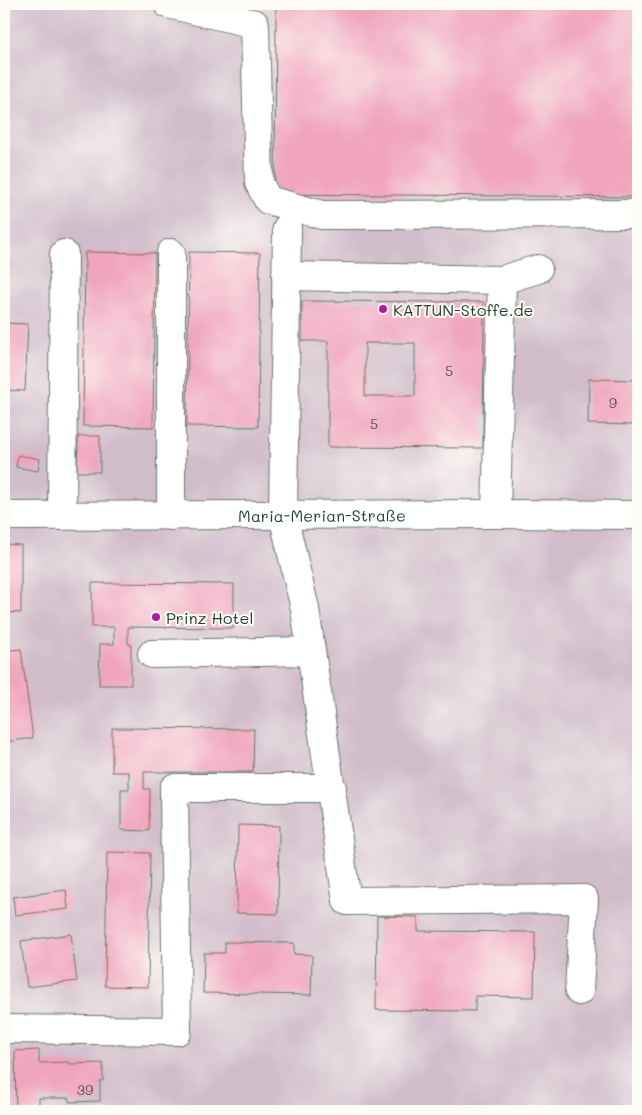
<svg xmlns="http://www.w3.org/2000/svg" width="642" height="1115" font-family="Mali,sans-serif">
  <rect width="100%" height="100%" fill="#fdfcf7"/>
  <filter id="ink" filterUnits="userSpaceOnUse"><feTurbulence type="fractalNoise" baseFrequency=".02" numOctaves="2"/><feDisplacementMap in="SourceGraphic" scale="10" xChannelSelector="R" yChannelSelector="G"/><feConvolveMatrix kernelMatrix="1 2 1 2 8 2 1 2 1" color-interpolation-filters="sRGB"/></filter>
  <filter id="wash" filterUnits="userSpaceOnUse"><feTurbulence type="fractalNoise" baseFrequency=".0096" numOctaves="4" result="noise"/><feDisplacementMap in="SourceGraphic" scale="20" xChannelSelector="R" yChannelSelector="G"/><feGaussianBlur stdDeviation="1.12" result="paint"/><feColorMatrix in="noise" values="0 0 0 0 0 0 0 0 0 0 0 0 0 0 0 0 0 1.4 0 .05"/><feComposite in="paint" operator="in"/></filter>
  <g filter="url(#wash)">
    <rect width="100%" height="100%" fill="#f2e5ca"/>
    <rect fill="#d1bdca" x="4" y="4" width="634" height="1107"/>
    <g id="blocks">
      <g fill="#f0a4bd" fill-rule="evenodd">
        <polygon points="276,4 638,4 638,197 275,194"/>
        <polygon points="85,252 155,253 153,427 83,426"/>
        <polygon points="189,252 260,253 258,427 187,426"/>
        <path d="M302 301 484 302 483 448 328 447V341H302ZM365 343H415V396H365Z"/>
        <polygon points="4,323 28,324 25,391 4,390"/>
        <polygon points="589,379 638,380 638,425 588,424"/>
        <polygon points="78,436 100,436 100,472 77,472"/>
        <polygon points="18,455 40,459 38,471 16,467"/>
        <polygon points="4,544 21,545 21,613 4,612"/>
        <polygon points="92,583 234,584 234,628 128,627 128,644 131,644 131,685 99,685 100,644 114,644 114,627 92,627"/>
        <polygon points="21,649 33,738 4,742 4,651"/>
        <polygon points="112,728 254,729 253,772 144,772 144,789 150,789 149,831 121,830 121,789 129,789 129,772 112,772"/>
        <polygon points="238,825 279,826 278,914 237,913"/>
        <polygon points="107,852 150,853 148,987 105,986"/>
        <polygon points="66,890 68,909 15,915 13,897"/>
        <polygon points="377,916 418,917 418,931 535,932 534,997 475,996 475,1011 376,1010"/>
        <polygon points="71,934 77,981 27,987 21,941"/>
        <polygon points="225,942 294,943 294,954 312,955 311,995 203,993 204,953 225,953"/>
        <polygon points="39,1050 39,1063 69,1062 69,1064 103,1063 103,1081 100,1081 100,1101 69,1102 69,1098 39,1098 39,1111 16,1111 15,1051"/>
      </g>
    </g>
  </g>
  <g filter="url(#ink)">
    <use href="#blocks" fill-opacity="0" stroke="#697868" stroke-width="1"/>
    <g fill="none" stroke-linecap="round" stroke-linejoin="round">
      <defs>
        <g id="minor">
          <polyline points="168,4 255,24 259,183 268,200 322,215 638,214"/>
          <polyline points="287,228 283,515 305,609 347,901 584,899 579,991"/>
          <polyline points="171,253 171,516"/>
          <polyline points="286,276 502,280 496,514"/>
          <polyline points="502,280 538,269"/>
          <path id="s1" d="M4 516 496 514 638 515"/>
          <polyline points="62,516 64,254"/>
          <polyline points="152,654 311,651"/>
          <polyline points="4,1029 177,1031 174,788 332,788"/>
        </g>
      </defs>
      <use href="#minor" stroke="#697868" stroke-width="30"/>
      <use href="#minor" stroke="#fff" stroke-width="28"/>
    </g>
  </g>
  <g fill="#b5179e" stroke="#fdfcf7" stroke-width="2">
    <circle cx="383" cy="309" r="5"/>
    <circle cx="156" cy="617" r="5"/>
  </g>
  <g text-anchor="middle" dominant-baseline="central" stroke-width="4" stroke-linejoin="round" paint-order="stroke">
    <g font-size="14" fill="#535756">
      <text x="449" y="370">5</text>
      <text x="613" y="402">9</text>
      <text x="374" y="423">5</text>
      <text x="85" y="1089">39</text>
    </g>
    <g font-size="16" fill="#1f3d34" stroke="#fdfcf7" text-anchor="start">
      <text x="393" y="309">KATTUN-Stoffe.de</text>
      <text x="166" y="617">Prinz Hotel</text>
    </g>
    <g font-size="16" fill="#1f3d34" stroke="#fdfcf7">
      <text stroke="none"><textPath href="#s1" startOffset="318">Maria-Merian-Straße</textPath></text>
    </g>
  </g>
  <rect width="642" height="1115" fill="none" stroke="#fdfcf7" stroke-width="20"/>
</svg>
